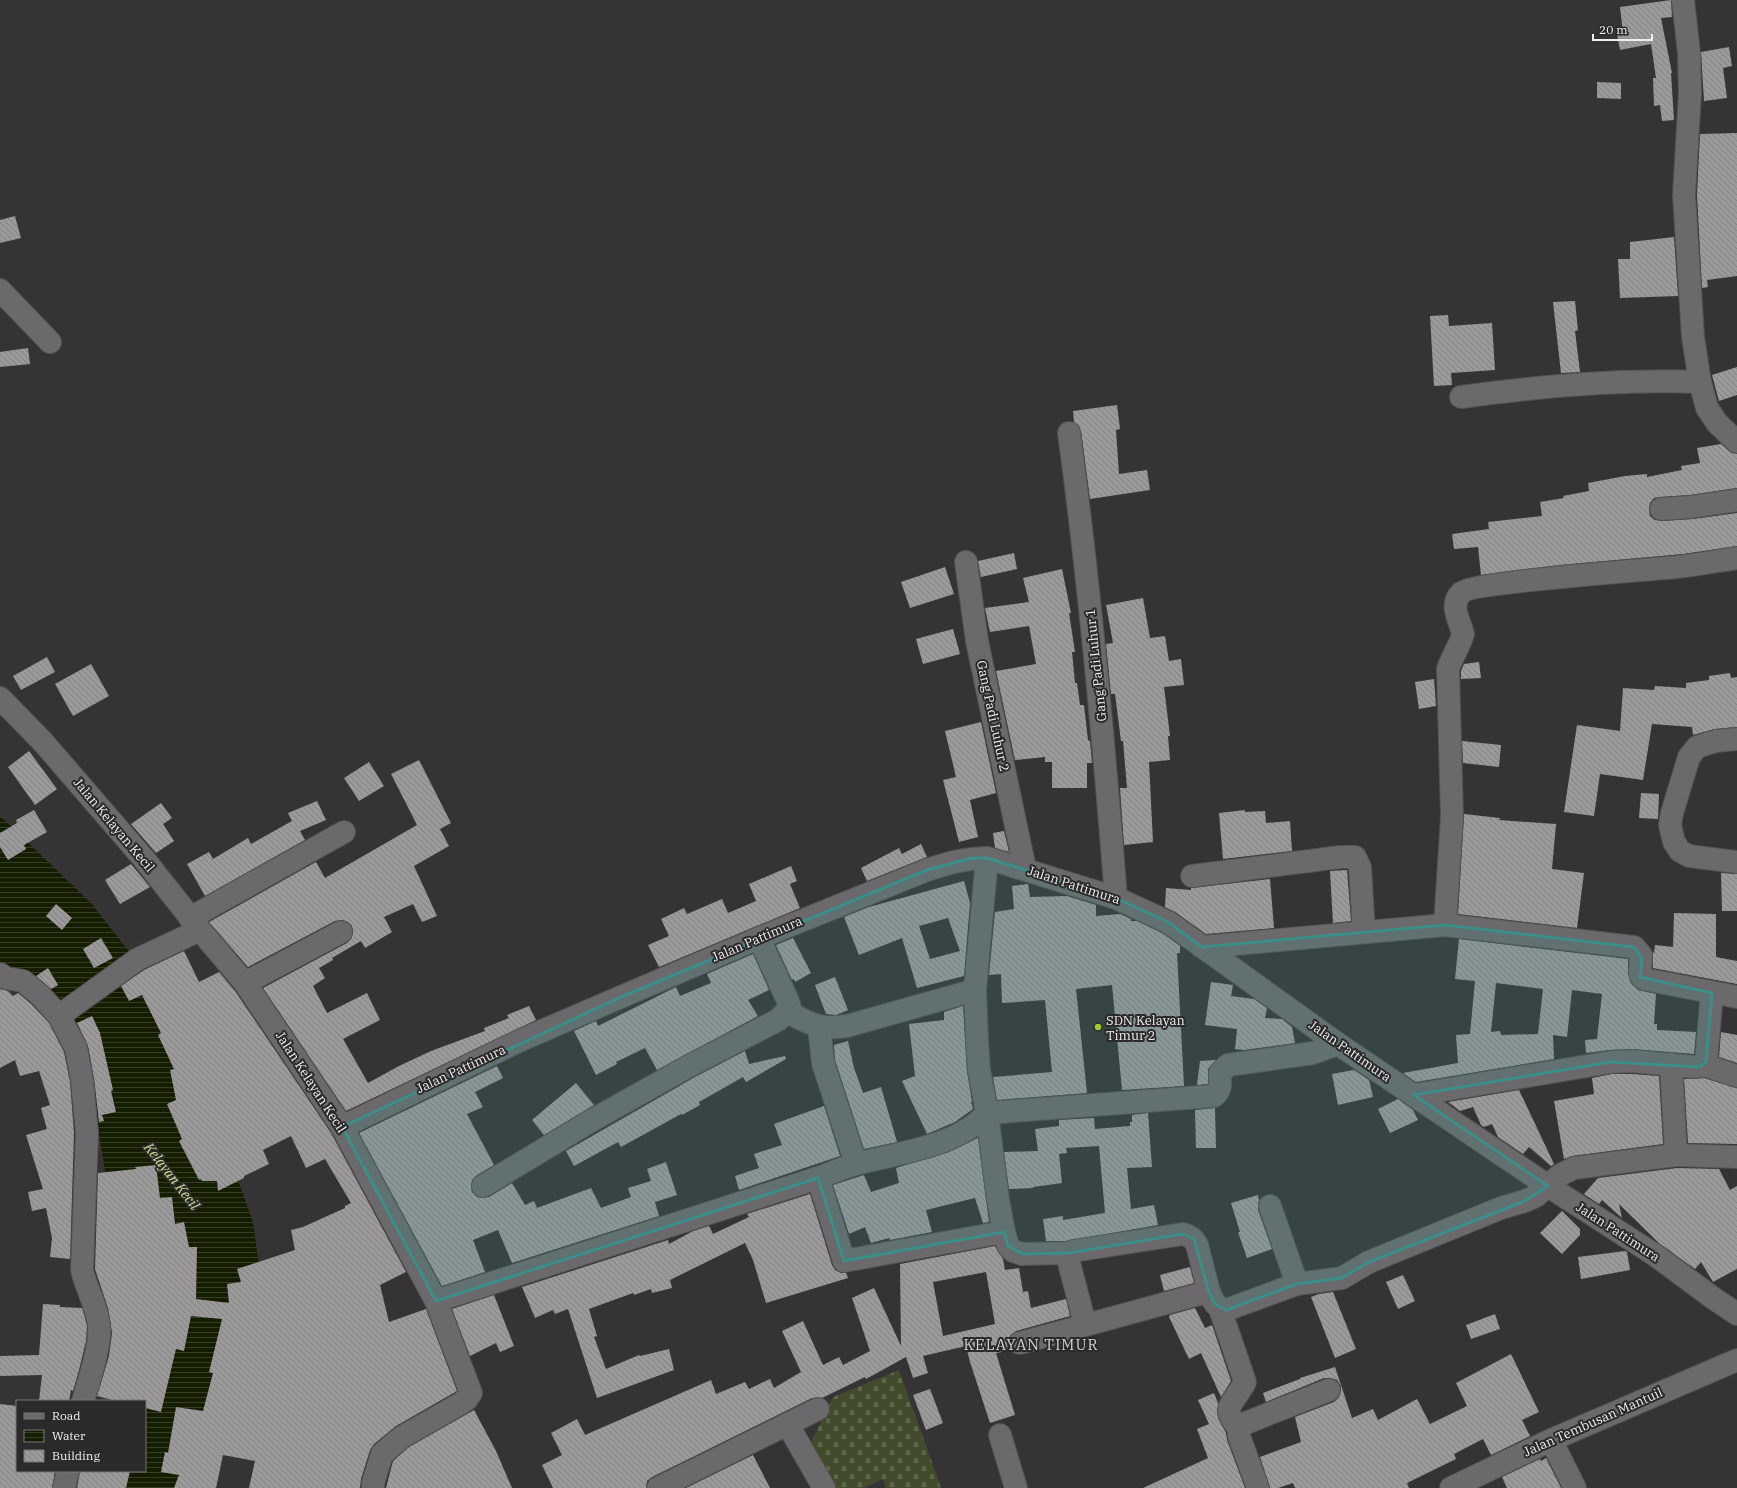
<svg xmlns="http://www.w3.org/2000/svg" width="1737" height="1488" font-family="'IBM Plex Serif',serif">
  <defs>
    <pattern id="cemetery-stones" width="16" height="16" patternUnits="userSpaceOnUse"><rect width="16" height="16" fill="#424c2c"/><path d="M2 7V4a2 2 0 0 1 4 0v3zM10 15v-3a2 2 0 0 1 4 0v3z" fill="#5e664b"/></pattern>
    <pattern id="water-rules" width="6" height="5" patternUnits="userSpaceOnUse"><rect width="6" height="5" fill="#151d00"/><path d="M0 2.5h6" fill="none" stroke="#373e26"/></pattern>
    <pattern id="building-back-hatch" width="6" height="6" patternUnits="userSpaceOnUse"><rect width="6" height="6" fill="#9c999b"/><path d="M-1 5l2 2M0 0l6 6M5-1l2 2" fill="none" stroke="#838082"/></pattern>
  </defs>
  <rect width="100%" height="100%" fill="#353334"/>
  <polygon fill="url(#cemetery-stones)" points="899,1370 941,1488 886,1488 883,1479 864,1488 829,1488 807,1451 833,1397"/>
  <polygon fill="url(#water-rules)" points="0,816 91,903 167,1000 213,1110 253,1222 264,1302 195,1488 121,1488 119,1471 145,1471 145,1401 137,1252 105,1170 87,1062 0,967"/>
  <g fill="url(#building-back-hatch)" fill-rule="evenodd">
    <polygon points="1671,0 1672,17 1661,18 1672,73 1671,73 1674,120 1662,121 1660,105 1654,106 1653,78 1656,78 1651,44 1620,50 1617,34 1623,33 1620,7"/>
    <polygon points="1729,47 1732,66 1723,68 1727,98 1704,101 1701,52"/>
    <polygon points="1597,82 1621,83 1621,99 1597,98"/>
    <polygon points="1737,133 1737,276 1707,280 1708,287 1702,288 1697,195 1700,134"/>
    <polygon points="15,216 21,238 0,243 0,220"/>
    <polygon points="1674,237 1678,296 1620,298 1618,259 1630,259 1630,242"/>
    <polygon points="1575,301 1578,330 1575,331 1580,372 1561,373 1553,302"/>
    <polygon points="1448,315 1449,326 1492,323 1495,370 1451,373 1452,385 1434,386 1430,316"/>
    <polygon points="28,348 30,364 0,367 0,352"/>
    <polygon points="1737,367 1737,395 1719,401 1712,375"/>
    <polygon points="1117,405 1120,429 1116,430 1119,474 1147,470 1150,490 1090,499 1081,431 1079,426 1074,422 1073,411"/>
    <polygon points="1721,444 1729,451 1737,454 1737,488 1690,495 1660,497 1654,498 1650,503 1649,510 1650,516 1655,520 1662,521 1693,519 1737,513 1737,546 1683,554 1561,565 1481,575 1478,547 1454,549 1452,534 1489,529 1488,522 1542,516 1540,502 1564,498 1563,496 1589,491 1588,483 1625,476 1647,474 1647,477 1682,470 1681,466 1700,463 1697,448"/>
    <polygon points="1014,553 1017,569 981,577 978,561"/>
    <polygon points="945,567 954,594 910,608 901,582"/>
    <polygon points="1062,569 1071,613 1069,613 1075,652 1072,652 1075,683 1077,683 1080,705 1084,705 1088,740 1090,741 1092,763 1087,763 1087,788 1052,788 1052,762 1045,762 1045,757 1015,760 996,671 1036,664 1029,626 990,632 985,608 1029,602 1023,578"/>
    <polygon points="1143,598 1150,638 1165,636 1169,661 1181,659 1184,685 1164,687 1170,736 1168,736 1170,760 1149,762 1153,842 1124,845 1120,788 1127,788 1123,741 1121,741 1115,694 1111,694 1106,644 1113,643 1106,605"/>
    <polygon points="953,629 960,654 923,664 916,639"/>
    <polygon points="47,657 55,672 21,690 13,676"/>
    <polygon points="1479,662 1481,678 1461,679 1461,671 1464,664"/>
    <polygon points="91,664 109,696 73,716 55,684"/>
    <polygon points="1730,673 1731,678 1737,677 1737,727 1715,729 1693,735 1692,727 1652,724 1643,780 1600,774 1594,816 1564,812 1577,725 1620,731 1623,688 1654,690 1655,686 1686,688 1686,683 1709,680 1709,676"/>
    <polygon points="1434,679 1436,706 1419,709 1415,682"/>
    <polygon points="981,722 996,793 970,800 978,837 959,842 943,780 956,777 945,731"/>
    <polygon points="1462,741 1501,745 1499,767 1463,763"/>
    <polygon points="29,751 57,789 35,805 8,767"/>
    <polygon points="419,760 451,823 440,829 449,846 414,866 437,916 422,922 413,904 384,917 392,932 365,948 361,941 332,958 333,960 319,968 325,978 313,986 327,1013 367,993 380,1020 343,1039 368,1083 399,1066 431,1051 485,1031 484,1028 509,1018 507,1015 529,1006 536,1020 346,1111 263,988 347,943 351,939 353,933 352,926 348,922 342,920 335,921 248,967 209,922 316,862 325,878 417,825 391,774"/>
    <polygon points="369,762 384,786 359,801 344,778"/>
    <polygon points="1641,793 1659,794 1658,819 1639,818"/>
    <polygon points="317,801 326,820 300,831 305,840 205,896 187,864 209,852 213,859 248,838 251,844 292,821 288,813"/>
    <polygon points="161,803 172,818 163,824 174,841 156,853 131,824"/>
    <polygon points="34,810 47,832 24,845 26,849 8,860 0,847 0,833 17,823 16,820"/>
    <polygon points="1245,810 1245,812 1265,811 1266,823 1290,821 1292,851 1223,859 1219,813"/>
    <polygon points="1464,814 1500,818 1499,820 1556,824 1552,869 1584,873 1577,928 1458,914"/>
    <polygon points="1004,831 1009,852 995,848 993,833"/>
    <polygon points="921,844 927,857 867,881 861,868 899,848 902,854"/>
    <polygon points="131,864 150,887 120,904 105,880"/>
    <polygon points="791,866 797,881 790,884 800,908 659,967 648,945 669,936 661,919 684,908 687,914 722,899 728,913 756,901 749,884"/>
    <polygon points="1347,870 1351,921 1333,923 1330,871"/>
    <polygon points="1721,873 1737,874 1737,911 1722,911"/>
    <polygon points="1270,879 1274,928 1206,934 1175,912 1165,907 1166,888 1191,890 1191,888"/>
    <path d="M964 881 970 903 964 976 917 988 902 938 859 955 844 917 869 907ZM948 918 960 951 930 959 919 926Z"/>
    <polygon points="1028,884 1030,897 1067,896 1096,905 1096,916 1120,914 1131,919 1131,921 1137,921 1162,933 1180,946 1180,953 1177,953 1184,1086 1122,1090 1112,985 1076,989 1087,1093 997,1100 993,1077 1052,1072 1045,1000 1002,1003 1001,974 989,975 995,912 1014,909 1012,886"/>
    <polygon points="56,904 72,918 62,930 46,916"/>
    <polygon points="1674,913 1716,914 1716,957 1737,961 1737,984 1653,968 1652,952 1654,953 1655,945 1673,947"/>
    <polygon points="101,938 113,958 94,968 83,949"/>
    <polygon points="793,938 811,973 795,982 794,979 792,980 776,945"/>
    <path d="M1459 939 1628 959V973L1631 983 1638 990 1656 994 1654 1024H1657V1030L1696 1032 1694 1054 1632 1049 1609 1050 1586 1053 1585 1040 1597 1039 1602 994 1572 990 1567 1037 1553 1035 1554 1059 1416 1082 1403 1073 1458 1063 1456 1035 1470 1034 1475 981 1455 979ZM1496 983 1543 989 1538 1034 1501 1035 1500 1031 1491 1032Z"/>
    <polygon points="184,951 199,982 219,972 235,991 331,1133 406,1272 380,1285 389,1322 426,1309 457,1391 396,1426 374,1444 370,1450 361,1479 360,1488 249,1488 255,1461 223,1455 216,1488 174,1488 179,1475 161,1472 165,1452 168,1453 176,1407 203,1411 213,1373 209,1372 222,1319 191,1316 184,1351 176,1349 161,1412 145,1408 145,1401 116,1401 97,1396 109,1356 112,1333 108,1308 95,1269 98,1173 136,1169 135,1167 156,1165 160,1198 172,1197 175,1224 184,1222 189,1247 197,1247 196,1299 229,1303 227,1284 241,1282 237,1269 295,1250 291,1230 303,1227 345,1208 345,1206 351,1203 325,1159 306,1168 291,1136 263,1150 269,1164 244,1176 244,1178 218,1191 217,1181 202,1181 200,1179 199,1180 179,1141 182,1139 167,1104 176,1100 170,1070 174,1069 158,1035 161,1033 142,995 129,1001 121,986 144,970"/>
    <polygon points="753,954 769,990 748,1000 758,1016 657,1070 645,1048 616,1062 617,1064 596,1075 574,1031 596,1021 598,1026 676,987 680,996 711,983 707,974"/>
    <polygon points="48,968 58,985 51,989 36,976"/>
    <polygon points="835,977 848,1010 836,1015 826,1014 815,985"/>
    <polygon points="1211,982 1233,985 1231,996 1254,999 1267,1008 1265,1018 1282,1019 1292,1027 1295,1043 1244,1050 1235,1049 1237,1029 1205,1025"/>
    <polygon points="0,989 8,991 13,996 18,993 31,1004 49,1023 64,1052 70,1082 74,1133 70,1259 50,1257 52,1238 46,1208 32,1211 28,1192 43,1189 26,1135 47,1129 41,1108 50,1105 39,1071 20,1076 15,1060 0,1068"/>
    <polygon points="963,1006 967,1071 972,1102 971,1102 973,1109 955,1122 927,1134 902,1081 915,1076 909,1024 944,1020 944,1012"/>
    <polygon points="92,1016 100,1033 113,1090 111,1091 116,1112 102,1115 104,1121 99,1122 94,1079 88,1046 77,1023"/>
    <polygon points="1721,1032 1737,1035 1737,1063 1719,1057"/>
    <polygon points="848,1041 854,1068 863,1093 881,1087 897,1142 864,1149 835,1060 834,1045"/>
    <polygon points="745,1051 749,1064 785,1056 786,1059 746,1082 743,1077 699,1102 700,1105 682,1115 681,1114 621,1147 618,1142 574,1166 566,1151 695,1077"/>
    <polygon points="1216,1060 1208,1069 1208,1084 1197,1085 1200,1061"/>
    <polygon points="497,1066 503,1078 475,1092 483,1107 467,1114 494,1165 477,1175 472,1180 471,1187 472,1192 477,1197 483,1198 489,1197 512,1183 525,1205 534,1201 537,1208 591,1188 601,1208 631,1197 628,1188 651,1181 647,1169 666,1162 677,1195 655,1202 659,1216 512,1263 498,1230 473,1240 485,1272 442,1286 359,1133"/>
    <polygon points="1354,1070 1369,1080 1373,1097 1338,1105 1332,1074"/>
    <polygon points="1612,1074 1632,1074 1659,1076 1663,1144 1572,1156 1564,1159 1554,1101 1594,1094 1592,1078"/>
    <polygon points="1704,1078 1737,1088 1737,1144 1688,1143 1684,1079"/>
    <polygon points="576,1083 594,1105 544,1135 532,1120"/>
    <polygon points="1519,1090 1554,1164 1551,1166 1529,1147 1523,1154 1498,1137 1492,1124 1484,1127 1481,1125 1473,1107 1460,1111 1448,1102"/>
    <polygon points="1398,1099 1413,1110 1418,1120 1390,1133 1378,1109"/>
    <polygon points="824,1106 840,1156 739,1190 735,1176 759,1168 754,1154 782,1145 774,1124"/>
    <polygon points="1215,1108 1216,1148 1196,1148 1195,1110"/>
    <polygon points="1148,1113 1152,1167 1127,1168 1131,1209 1154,1205 1158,1225 1067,1241 1046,1241 1043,1219 1063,1216 1063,1220 1105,1213 1099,1146 1066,1148 1067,1153 1059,1154 1062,1183 1033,1187 1033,1188 1009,1189 1004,1152 1038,1151 1035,1129 1059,1126 1059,1120 1094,1118 1095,1129 1130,1126 1130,1122 1132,1122 1132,1115"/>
    <polygon points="978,1138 989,1222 983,1223 975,1198 926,1210 932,1232 890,1240 889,1238 871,1243 865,1227 849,1234 833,1185 864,1175 871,1192 899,1183 896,1168 949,1152"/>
    <polygon points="1677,1168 1719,1169 1730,1190 1737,1186 1737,1269 1713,1282 1701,1262 1695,1269 1660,1244 1619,1204 1622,1218 1602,1200 1599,1204 1584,1194 1598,1178"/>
    <polygon points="810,1194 832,1265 835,1270 841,1273 846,1273 848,1278 766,1303 753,1260 745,1243 670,1280 672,1288 652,1293 651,1289 634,1295 633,1293 589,1309 597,1336 594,1337 606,1369 639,1355 640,1356 669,1349 674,1370 597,1398 568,1309 555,1314 553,1310 535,1318 522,1287 668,1240 669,1244 693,1231 709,1226 713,1234 749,1217 747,1214"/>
    <polygon points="1258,1195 1259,1200 1258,1204 1258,1210 1272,1249 1247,1258 1238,1232 1240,1232 1231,1203"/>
    <polygon points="1562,1211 1580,1229 1580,1235 1562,1254 1540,1233"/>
    <path d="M995 1246 1003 1259 1005 1270 1019 1268 1023 1292 1028 1291 1031 1308 1066 1299 1070 1316 1016 1331 1011 1335 1008 1339 1007 1343 1008 1351 996 1353 1015 1415 990 1423 970 1362 966 1346 923 1356 928 1373 913 1378 906 1357 866 1379 865 1377 822 1398H812L652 1477 647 1481 646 1488H553L542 1465 562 1455 551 1433 577 1419 585 1435 711 1380 716 1394 745 1382 749 1389 770 1379 774 1388 801 1372 782 1331 803 1321 823 1365 839 1357 843 1365 870 1351 852 1298 874 1288 901 1346 900 1264ZM986 1272 995 1324 943 1336 933 1282Z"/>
    <polygon points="1625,1251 1627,1252 1630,1270 1581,1279 1578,1257"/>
    <polygon points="1190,1267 1194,1283 1164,1291 1160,1275"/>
    <polygon points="1403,1275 1415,1301 1398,1309 1386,1282"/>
    <polygon points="1333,1292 1356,1349 1335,1358 1311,1297 1319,1294"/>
    <polygon points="494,1295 514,1346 500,1352 496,1343 470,1356 452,1309"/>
    <polygon points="43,1304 60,1305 60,1307 82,1308 84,1314 87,1326 86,1341 79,1370 73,1391 71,1390 69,1401 39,1401 42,1375 0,1376 0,1356 39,1355"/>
    <polygon points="1195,1308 1205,1328 1212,1325 1231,1381 1221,1397 1201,1353 1189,1359 1169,1317 1170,1315"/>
    <polygon points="1495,1314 1500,1329 1471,1339 1466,1325"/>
    <polygon points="1511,1354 1539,1412 1522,1420 1530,1436 1491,1455 1483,1439 1454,1454 1456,1459 1407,1483 1409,1488 1295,1488 1293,1483 1278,1488 1270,1488 1260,1457 1301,1442 1295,1417 1334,1402 1339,1397 1341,1391 1341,1386 1337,1380 1330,1378 1324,1378 1266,1402 1263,1393 1300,1379 1300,1378 1335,1367 1352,1418 1373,1409 1378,1420 1417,1399 1430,1424 1467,1406 1456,1383"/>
    <polygon points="930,1389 943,1423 926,1430 913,1395"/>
    <polygon points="1214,1393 1218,1403 1218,1418 1226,1433 1227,1440 1245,1488 1143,1488 1208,1458 1197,1429 1209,1424 1198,1400"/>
    <polygon points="0,1404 17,1406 17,1471 55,1471 52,1488 0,1488"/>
    <polygon points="474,1410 496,1451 512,1488 386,1488 393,1461 409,1447"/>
    <polygon points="753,1455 770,1488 686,1488"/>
    <polygon points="1546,1458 1561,1488 1507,1488 1502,1477 1540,1459 1541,1461"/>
    <polygon points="80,1471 130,1471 126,1488 77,1488"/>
  </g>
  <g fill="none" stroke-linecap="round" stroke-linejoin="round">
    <defs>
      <g id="minor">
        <polyline points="1683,0 1689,53 1690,93 1684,195 1693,337 1700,382 1707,408 1717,423 1737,442"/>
        <polyline points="0,290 50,342"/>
        <path d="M1461 397C1541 386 1620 379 1700 382"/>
        <path d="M1069 433C1090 587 1104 743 1116 898"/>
        <polyline points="1661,509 1691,507 1737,500"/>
        <polyline points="966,562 977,641 1025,869"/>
        <polyline points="0,698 43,742 144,859 200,930 245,983 342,1127 436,1301 471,1393 467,1399 460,1404 402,1437 382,1454 373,1483 373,1488"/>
        <polyline points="1737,739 1716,741 1697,747 1689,757 1672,813 1670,825 1674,842 1680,851 1689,856 1737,862"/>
        <polyline points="987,858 975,990 977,1040 979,1070 987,1113 998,1200 1004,1232 1008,1246 1013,1251 1022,1254 1069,1253"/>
        <polyline points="1192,876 1340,857 1355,857 1360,867 1364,932"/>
        <polyline points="190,918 344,832"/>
        <path d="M1445 925 1452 817 1448 669C1450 661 1463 639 1463 634 1460 621 1449 605 1461 593 1472 582 1648 570 1677 567 1697 565 1717 561 1737 558"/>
        <polyline points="1202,947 1445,925 1634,947 1641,955 1640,973 1642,978 1644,979 1737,997"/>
        <path d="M0 974 6 978 23 981 40 995 59 1016 76 1048 82 1080 87 1133 82 1270C86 1288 97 1306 99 1325 101 1346 89 1380 83 1401"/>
        <polyline points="245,983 341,932"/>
        <path d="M787 1012C811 1024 819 1030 847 1026L975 990"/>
        <polyline points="59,1016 138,959 200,930"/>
        <polyline points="819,1027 823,1063 856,1164"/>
        <polyline points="1671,1064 1676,1155"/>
        <polyline points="1704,1065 1737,1076"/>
        <path d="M1414 1095 1611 1062 1632 1061 1694 1067C1699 1067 1703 1066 1706 1062L1712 993"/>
        <path d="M342 1127 521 1040 623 996 759 938 927 870C947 863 965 858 987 858L1116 898 1168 922 1338 1044 1548 1186 1655 1255 1713 1298 1737 1314"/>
        <polyline points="818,1178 844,1261 1004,1232"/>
        <polyline points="483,1186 589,1122 689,1066 778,1020 790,1008 788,1001 759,938"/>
        <polyline points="1270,1206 1297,1284"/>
        <path d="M436 1301 818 1178C831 1173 845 1167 859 1163 899 1153 959 1146 987 1113L1214 1096C1222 1090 1220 1082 1220 1073L1228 1065 1313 1053 1338 1044"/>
        <path d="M1220 1309 1245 1382C1242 1390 1227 1405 1229 1412 1230 1418 1236 1424 1239 1429"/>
        <path d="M1085 1324 1068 1259V1255L1073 1251 1183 1234C1190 1236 1193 1238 1197 1245L1209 1292"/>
        <path d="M1020 1343 1196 1295 1209 1292C1213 1301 1216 1308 1226 1310L1297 1284 1342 1278 1369 1262 1501 1208 1525 1201 1536 1196 1560 1175 1574 1168 1676 1155 1737 1157"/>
        <polyline points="788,1425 824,1488"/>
        <polyline points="1000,1435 1016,1488"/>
        <polyline points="1551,1440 1575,1488"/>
        <polyline points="64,1488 68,1471"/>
        <polyline points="658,1488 818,1409"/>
        <polyline points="1258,1488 1239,1436 1239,1429 1246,1423 1329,1390"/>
      </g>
      <polyline id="tertiary" points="1451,1488 1551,1440 1737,1360"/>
    </defs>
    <use href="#minor" stroke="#545153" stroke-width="24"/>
    <use href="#tertiary" stroke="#545153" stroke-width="24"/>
    <use href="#minor" stroke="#6b696b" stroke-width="22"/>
    <use href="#tertiary" stroke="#6b696b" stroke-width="22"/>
  </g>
  <path fill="#3c8e88" fill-opacity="0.2" stroke="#3c8e88" stroke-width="3" stroke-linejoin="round" d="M972 858H987L1116 898 1168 922 1202 947 1445 925 1634 947 1642 958 1640 977 1712 993 1706 1062 1700 1067 1611 1062 1414 1095 1548 1186 1525 1201 1369 1262 1342 1278 1297 1284 1226 1310 1215 1304 1209 1292 1194 1239 1183 1234 1069 1253 1022 1254 1008 1246 1004 1232 844 1261 818 1178 436 1301 342 1127 623 996 927 870Z"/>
  <circle fill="#a3c926" stroke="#2b292a" stroke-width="1.5" cx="1098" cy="1027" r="4"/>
  <g text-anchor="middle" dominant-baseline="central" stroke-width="4" stroke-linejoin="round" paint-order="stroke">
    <g font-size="13" fill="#efeeef" stroke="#2b292a">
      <text transform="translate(1096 665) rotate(-96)">Gang Padi Luhur 1</text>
      <text transform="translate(993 716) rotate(78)">Gang Padi Luhur 2</text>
      <text transform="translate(114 825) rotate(50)">Jalan Kelayan Kecil</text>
      <text transform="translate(1074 885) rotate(18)">Jalan Pattimura</text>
      <text transform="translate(757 939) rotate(-23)">Jalan Pattimura</text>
      <text transform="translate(1350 1051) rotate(35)">Jalan Pattimura</text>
      <text transform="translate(461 1069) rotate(-25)">Jalan Pattimura</text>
      <text transform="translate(311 1082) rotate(57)">Jalan Kelayan Kecil</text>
      <text transform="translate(1618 1232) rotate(33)">Jalan Pattimura</text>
      <text transform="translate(1593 1422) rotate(-24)">Jalan Tembusan Mantuil</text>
    </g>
    <g font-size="13" fill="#efeeef" stroke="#2b292a" text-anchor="start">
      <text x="1106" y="1020">SDN Kelayan<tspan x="1106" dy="15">Timur 2</tspan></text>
    </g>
    <g font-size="14" font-style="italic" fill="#c8e092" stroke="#2b292a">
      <text transform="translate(172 1176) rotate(52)">Kelayan Kecil</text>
    </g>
    <g font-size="15" letter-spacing="1" fill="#d3d0d2" stroke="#2b292a">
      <text x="1031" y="1344">KELAYAN TIMUR</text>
    </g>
  </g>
  <rect x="16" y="1400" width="130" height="72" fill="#2b292a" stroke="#797879"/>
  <rect x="24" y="1413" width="20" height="6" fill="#6b696b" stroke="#797879"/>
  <text x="52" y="1420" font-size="12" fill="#efeeef">Road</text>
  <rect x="24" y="1430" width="20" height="12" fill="url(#water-rules)" stroke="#797879"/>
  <text x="52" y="1440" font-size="12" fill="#efeeef">Water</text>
  <rect x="24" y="1450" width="20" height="12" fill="url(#building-back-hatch)" stroke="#797879"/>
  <text x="52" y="1460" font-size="12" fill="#efeeef">Building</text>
  <path d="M1593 34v6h59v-6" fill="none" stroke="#efeeef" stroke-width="2"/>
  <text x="1599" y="34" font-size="12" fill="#efeeef" stroke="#2b292a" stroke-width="3" paint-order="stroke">20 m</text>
</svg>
